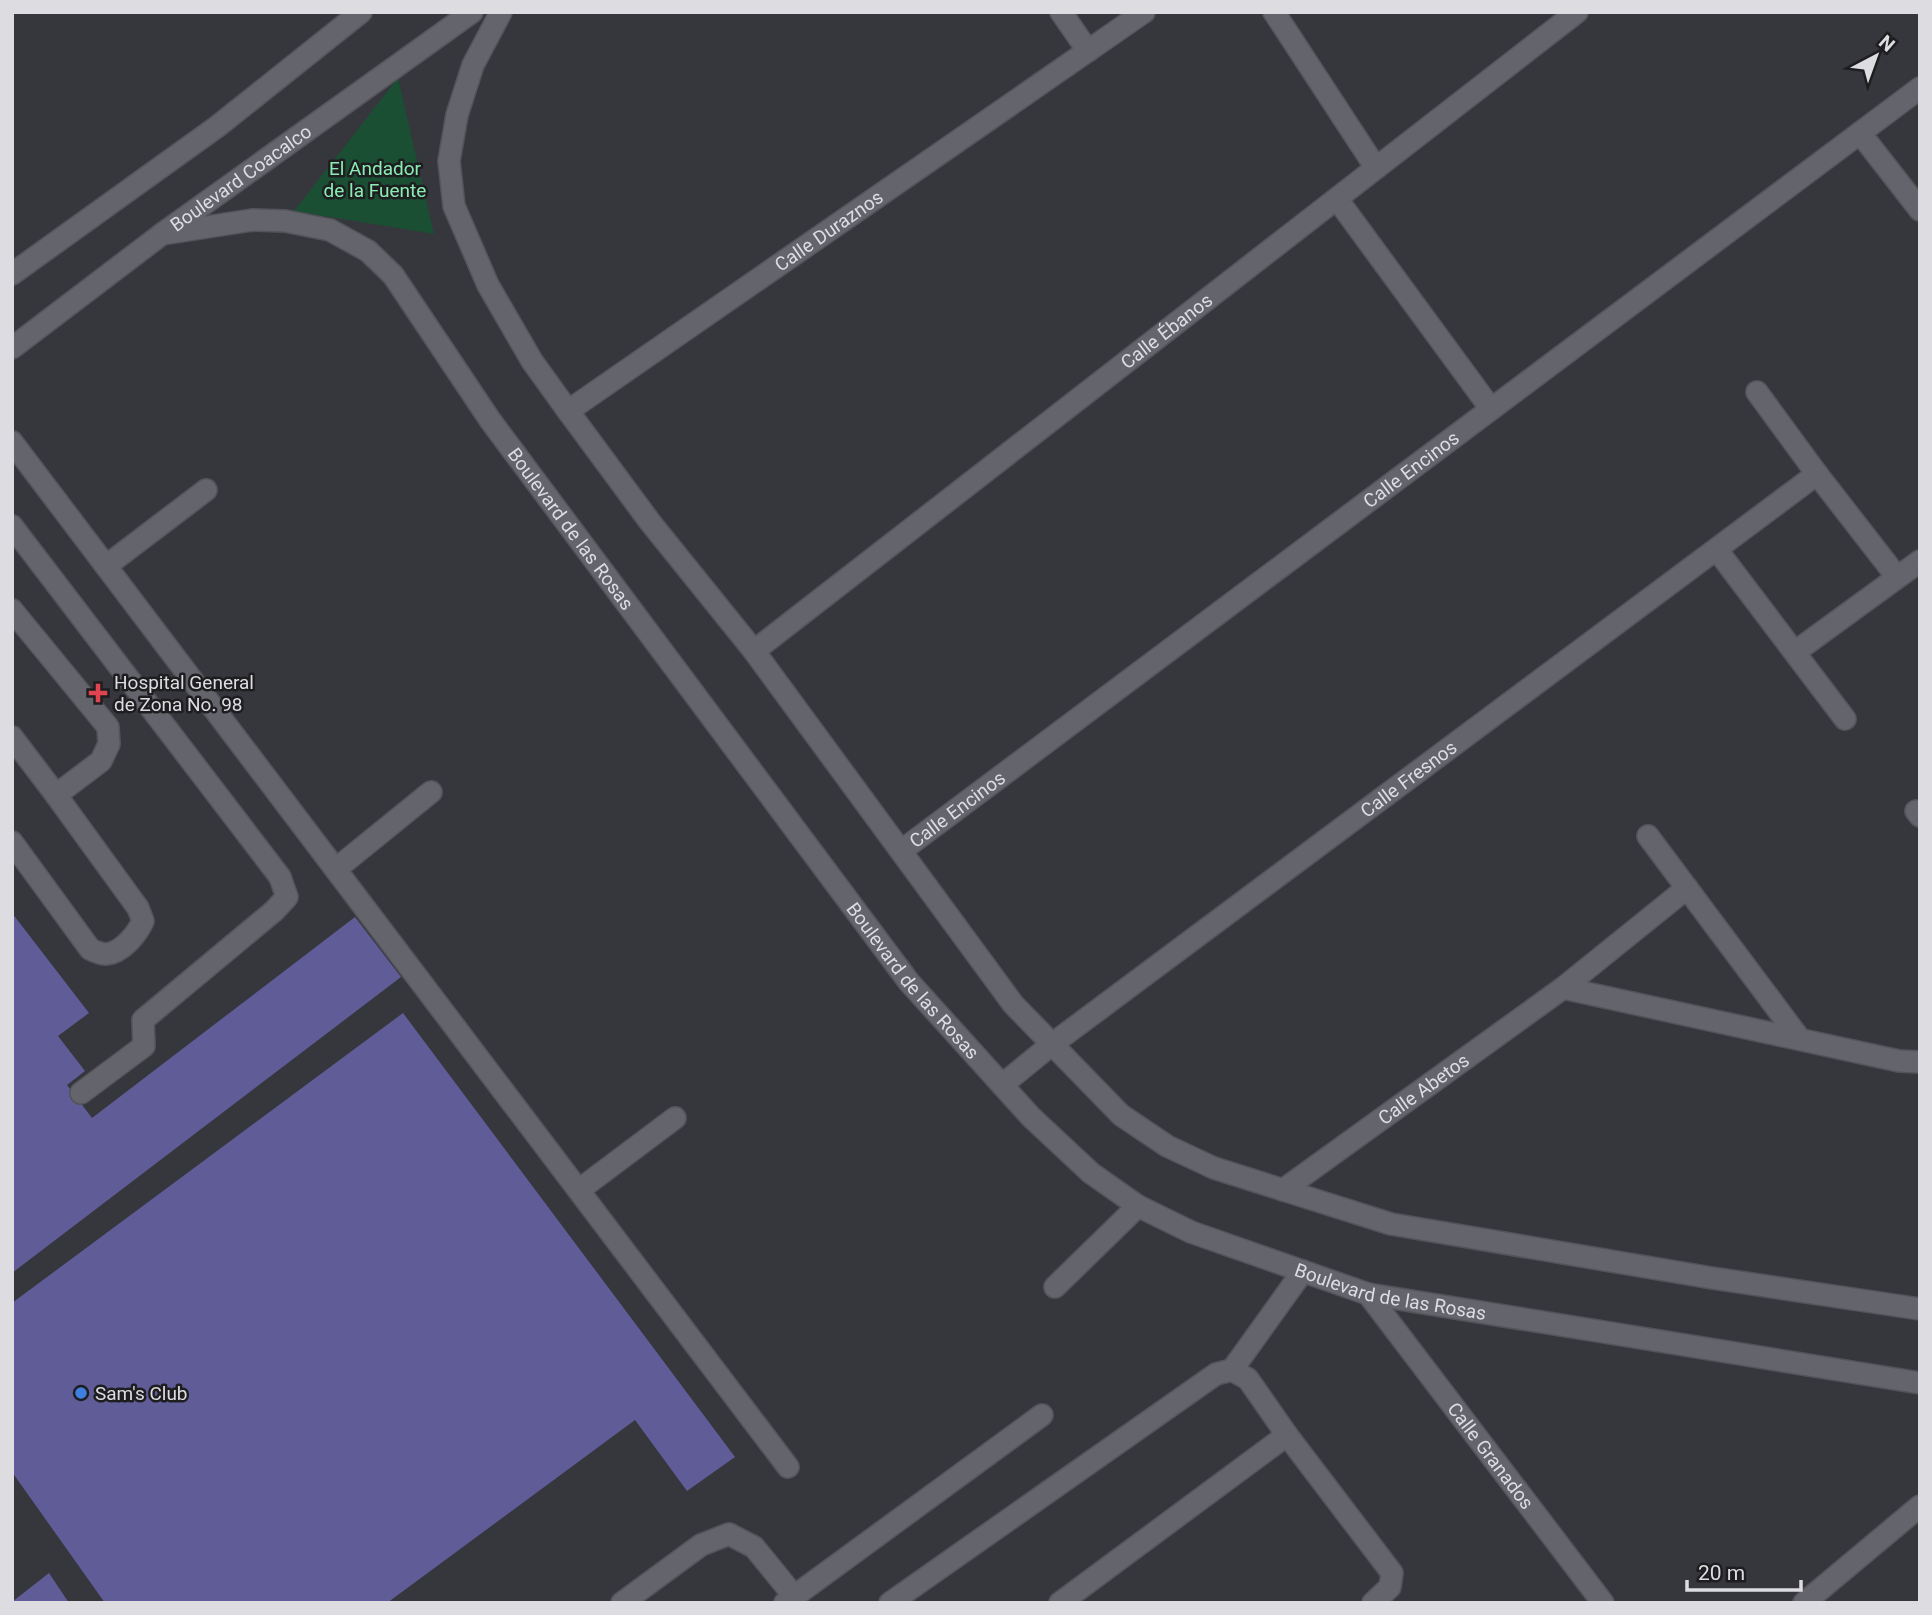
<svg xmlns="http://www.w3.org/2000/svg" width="1932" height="1615" font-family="Roboto,sans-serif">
  <rect width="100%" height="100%" fill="#36363d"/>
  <polygon fill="#1a4f33" points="398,78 434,234 294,211"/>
  <g fill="#5f5c98">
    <polygon points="12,913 89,1013 58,1036 85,1071 67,1085 92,1118 355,917 401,977 12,1273"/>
    <polygon points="403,1013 735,1457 687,1491 635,1420 387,1603 105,1603 12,1472 12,1303"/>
    <polygon points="49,1573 69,1603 12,1603 12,1602"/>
  </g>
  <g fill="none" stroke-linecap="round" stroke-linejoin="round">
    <defs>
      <g id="lane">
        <polyline points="12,526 280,877 287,897 274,911 143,1020 144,1046 81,1093"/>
        <polyline points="106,566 206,490"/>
        <path d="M12 610 108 727 109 744 101 761 56 795 138 908 143 921C137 934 122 953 106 954 101 954 94 951 90 949L12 842"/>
        <polyline points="12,737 56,795"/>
        <polyline points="336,869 431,792"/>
        <polyline points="579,1190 675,1118"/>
        <polyline points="1232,1370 1303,1271"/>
        <polyline points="622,1603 701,1545 729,1534 754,1547 794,1596"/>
        <polyline points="890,1603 1216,1374 1232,1370 1248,1379 1287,1435 1392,1573 1390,1587 1373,1603"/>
        <polyline points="1060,1603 1287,1435"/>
      </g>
      <g id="street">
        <polyline points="1061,12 1088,51"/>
        <polyline points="1274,12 1376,168"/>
        <polyline points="1860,133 1920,210"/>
        <polyline points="1337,199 1491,409"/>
        <polyline points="1757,392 1817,474 1897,577"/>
        <path id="s1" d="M568 411 1144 12"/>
        <polyline points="12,442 788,1467"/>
        <polyline points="1717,550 1845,719"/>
        <path id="s2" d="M754 651 1577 12"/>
        <polyline points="1795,652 1920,561"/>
        <polyline points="1916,811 1920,816"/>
        <polyline points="1648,836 1799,1038"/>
        <path id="s3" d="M901 851 1920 88"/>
        <polyline points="1563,988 1899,1061 1920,1062"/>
        <path id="s4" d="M1002 1085 1051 1045 1817 474"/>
        <path id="s5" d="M1283 1190 1563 988 1687 888"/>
        <polyline points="1055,1287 1138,1206"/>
        <path id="s6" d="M1368 1294 1603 1603"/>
        <polyline points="785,1603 1042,1415"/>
        <polyline points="1804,1603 1920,1506"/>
      </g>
      <g id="secondary">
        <polyline points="501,12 473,65 457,115 449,161 454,206 488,285 532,361 568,411 650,522 754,651 1013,1004 1121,1115 1167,1146 1214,1168 1391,1224 1712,1278 1920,1309"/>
        <path id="s7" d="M162 234 252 220 285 221 330 230 368 251 393 275 490 420 909 982 1031 1117 1091 1173 1138 1206 1191 1232 1368 1294 1920 1383"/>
        <polyline points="12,274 218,126 361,12"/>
        <path id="s8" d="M12 348 162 234 472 12"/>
      </g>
    </defs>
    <use href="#lane" stroke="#535359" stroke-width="24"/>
    <use href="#street" stroke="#535359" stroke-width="24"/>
    <use href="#secondary" stroke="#535359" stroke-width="24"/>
    <use href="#lane" stroke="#64646c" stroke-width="21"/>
    <use href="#street" stroke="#64646c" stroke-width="21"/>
    <use href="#secondary" stroke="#64646c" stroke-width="21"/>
  </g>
  <path fill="#e0444e" stroke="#1e1e21" stroke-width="2.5" d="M94.5 682.5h7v7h7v7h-7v7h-7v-7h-7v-7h7z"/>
  <circle fill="#3f7fe0" stroke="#1e1e21" stroke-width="2.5" cx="81" cy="1393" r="7"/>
  <g text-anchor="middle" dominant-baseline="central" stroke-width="5" stroke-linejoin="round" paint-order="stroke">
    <g font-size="19" fill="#8aecb3" stroke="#1e1e21">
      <text x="375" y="168">El Andador<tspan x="375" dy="22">de la Fuente</tspan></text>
    </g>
    <g font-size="19" fill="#dddde1" stroke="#1e1e21">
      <text stroke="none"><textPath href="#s8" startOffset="285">Boulevard Coacalco</textPath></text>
      <text stroke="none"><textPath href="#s1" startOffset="317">Calle Duraznos</textPath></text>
      <text stroke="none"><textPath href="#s2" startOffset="522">Calle Ébanos</textPath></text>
      <text stroke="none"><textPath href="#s3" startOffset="637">Calle Encinos</textPath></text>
      <text stroke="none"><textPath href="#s7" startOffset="558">Boulevard de las Rosas</textPath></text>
      <text stroke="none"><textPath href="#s4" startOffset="509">Calle Fresnos</textPath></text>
      <text stroke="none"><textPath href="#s3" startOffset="70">Calle Encinos</textPath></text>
      <text stroke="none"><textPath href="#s7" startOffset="1125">Boulevard de las Rosas</textPath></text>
      <text stroke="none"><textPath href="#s5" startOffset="173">Calle Abetos</textPath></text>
      <text stroke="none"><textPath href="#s7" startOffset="1713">Boulevard de las Rosas</textPath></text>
      <text stroke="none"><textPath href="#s6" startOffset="203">Calle Granados</textPath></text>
    </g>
    <g font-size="19" fill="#dddde1" stroke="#1e1e21" text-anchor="start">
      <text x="114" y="682">Hospital General<tspan x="114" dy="22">de Zona No. 98</tspan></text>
      <text x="95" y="1393">Sam's Club</text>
    </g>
  </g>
  <rect width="1932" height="1615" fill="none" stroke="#dddde1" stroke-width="28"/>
  <g transform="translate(1876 56) rotate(41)" stroke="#1e1e21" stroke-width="5" paint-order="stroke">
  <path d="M0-5L12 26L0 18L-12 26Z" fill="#dddde1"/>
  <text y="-10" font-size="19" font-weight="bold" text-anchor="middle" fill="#dddde1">N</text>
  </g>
  <path d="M1687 1580v10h114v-10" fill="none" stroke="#dddde1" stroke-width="3.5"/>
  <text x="1698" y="1580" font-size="21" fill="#dddde1" stroke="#1e1e21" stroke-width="5" paint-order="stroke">20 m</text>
</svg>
